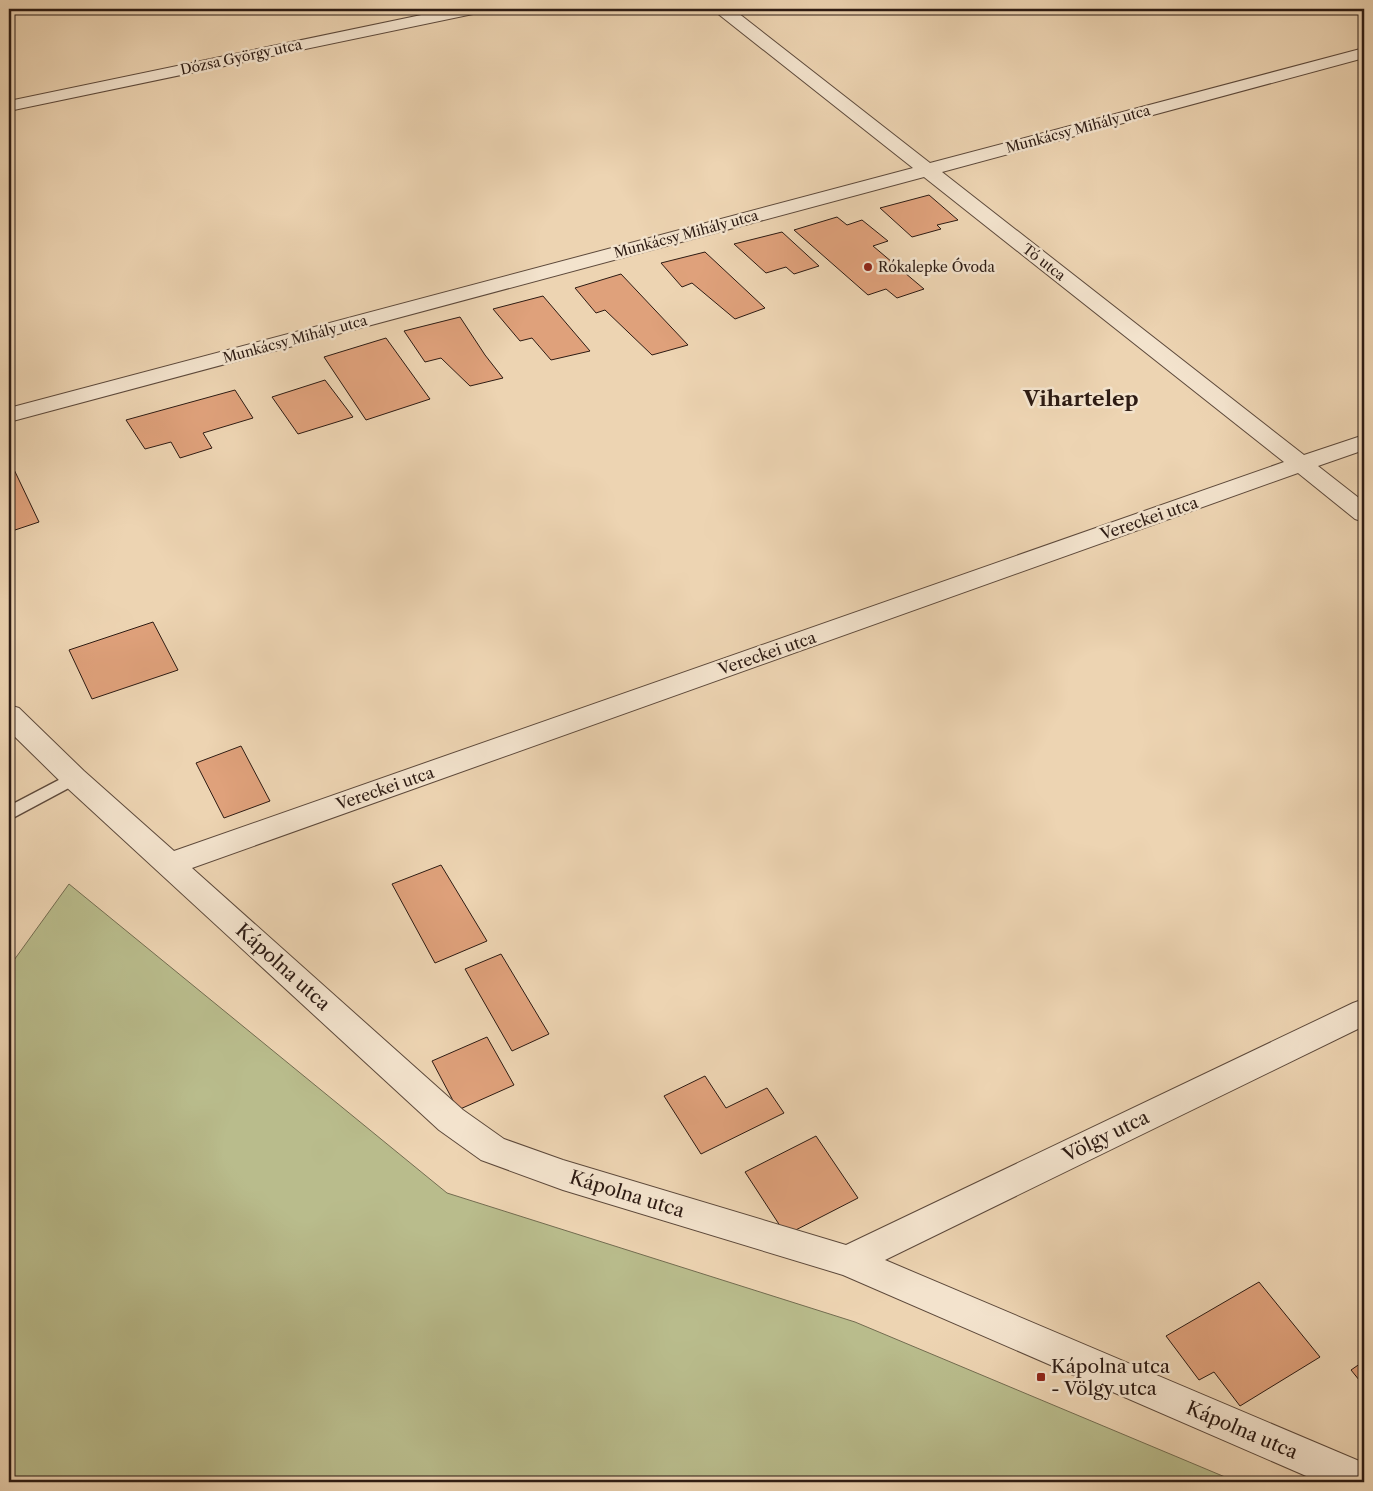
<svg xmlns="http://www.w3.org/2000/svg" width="1373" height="1491" font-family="'Libre Caslon Text',serif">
  <rect width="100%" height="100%" fill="#edd4b2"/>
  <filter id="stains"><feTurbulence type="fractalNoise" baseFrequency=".004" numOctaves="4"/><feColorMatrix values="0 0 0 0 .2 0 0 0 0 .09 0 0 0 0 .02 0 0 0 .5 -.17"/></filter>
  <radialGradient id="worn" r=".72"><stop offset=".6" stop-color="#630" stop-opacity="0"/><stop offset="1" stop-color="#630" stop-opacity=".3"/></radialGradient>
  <polygon fill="#b9bc8c" stroke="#736c50" points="69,884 447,1193 855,1322 1237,1482 9,1482 9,967"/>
  <g fill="#dfa17b" stroke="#2d1b13">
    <polygon points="929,195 958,220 937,225 941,229 912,237 880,208"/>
    <polygon points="837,217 847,225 862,220 888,241 873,246 924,289 897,298 886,289 868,295 794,230"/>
    <polygon points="782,232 819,266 794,274 786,267 766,273 734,244"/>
    <polygon points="705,252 765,308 735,319 692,283 682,287 661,263"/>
    <polygon points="621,274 688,345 652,355 605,310 596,313 575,288"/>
    <polygon points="543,296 590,351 551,360 532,338 520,341 493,309"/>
    <polygon points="460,317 485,355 503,378 470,386 441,358 425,362 404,331"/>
    <polygon points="386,338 430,399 366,420 324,357"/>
    <polygon points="325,380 353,417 298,434 272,397"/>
    <polygon points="235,390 253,418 203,433 212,448 180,458 171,442 145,449 126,420"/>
    <polygon points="9,459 39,522 9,532"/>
    <polygon points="153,622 178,670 92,699 69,650"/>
    <polygon points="241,746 270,801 224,818 196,763"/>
    <polygon points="441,865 487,941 435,963 392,884"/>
    <polygon points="501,954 549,1034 512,1051 465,969"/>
    <polygon points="487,1037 514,1085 458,1110 432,1061"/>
    <polygon points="705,1076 726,1108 767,1088 784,1113 701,1154 664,1096"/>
    <polygon points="816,1136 858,1198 786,1235 745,1172"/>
    <polygon points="1259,1282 1320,1357 1240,1406 1214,1372 1199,1380 1166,1336"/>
    <polygon points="1364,1361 1364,1386 1351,1370"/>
  </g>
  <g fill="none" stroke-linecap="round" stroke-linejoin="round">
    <defs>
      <polygon id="lane" points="74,772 80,774 82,778 80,782 9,820 9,806"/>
      <g id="street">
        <polygon points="450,9 481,9 479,13 473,14 9,111 9,101"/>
        <polygon points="715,9 733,9 930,163 1364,48 1364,58 942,172 1304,455 1364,435 1364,450 1318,466 1364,502 1364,522 1355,519 1298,473 192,868 463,1110 504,1139 563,1160 846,1245 1353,1003 1364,999 1364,1026 885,1260 1364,1463 1364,1482 1320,1482 843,1275 563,1190 481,1160 439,1130 64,785 9,731 9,705 19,708 84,771 174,851 1284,462 924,177 9,422 9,408 913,168 717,13"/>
      </g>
    </defs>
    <use href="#lane" stroke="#5d493b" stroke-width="3"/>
    <use href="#street" stroke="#5d493b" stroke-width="2"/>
    <use href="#lane" fill="#f3e3cd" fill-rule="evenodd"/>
    <use href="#street" fill="#f3e3cd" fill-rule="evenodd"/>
  </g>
  <g fill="#8f2418" stroke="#f3e3cd" stroke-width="2">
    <circle cx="868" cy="267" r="5"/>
    <rect x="1036" y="1372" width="10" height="10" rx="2.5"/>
  </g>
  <g text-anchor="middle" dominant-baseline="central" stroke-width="5" stroke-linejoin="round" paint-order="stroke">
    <g font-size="14" fill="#2d1b13" stroke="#f3e3cd">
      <text transform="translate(241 57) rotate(-12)">Dózsa György utca</text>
      <text transform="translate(1078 129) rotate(-15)">Munkácsy Mihály utca</text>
      <text transform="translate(686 234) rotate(-15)">Munkácsy Mihály utca</text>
      <text transform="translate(1044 262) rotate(38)">Tó utca</text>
      <text transform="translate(295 339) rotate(-15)">Munkácsy Mihály utca</text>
    </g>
    <g font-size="14" fill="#2d1b13" stroke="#f3e3cd" text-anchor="start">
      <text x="878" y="267">Rókalepke Óvoda</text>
    </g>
    <g font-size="16" fill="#2d1b13" stroke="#f3e3cd">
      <text transform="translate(1149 518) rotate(-19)">Vereckei utca</text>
      <text transform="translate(767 653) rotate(-19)">Vereckei utca</text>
      <text transform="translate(385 788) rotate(-19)">Vereckei utca</text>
    </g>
    <g font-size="19" fill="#2d1b13" stroke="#f3e3cd">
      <text transform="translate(283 967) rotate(42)">Kápolna utca</text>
      <text transform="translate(1106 1136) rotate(-26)">Völgy utca</text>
      <text transform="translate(627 1194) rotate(17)">Kápolna utca</text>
      <text transform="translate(1242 1430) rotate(23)">Kápolna utca</text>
    </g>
    <g font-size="19" fill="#2d1b13" stroke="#f3e3cd" text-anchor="start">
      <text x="1051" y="1366">Kápolna utca<tspan x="1051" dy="22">- Völgy utca</tspan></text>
    </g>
    <g font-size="21" font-weight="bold" fill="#2d1b13" stroke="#f3e3cd">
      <text x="1081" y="398">Vihartelep</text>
    </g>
  </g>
  <rect width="1373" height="1491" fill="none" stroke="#edd4b2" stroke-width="30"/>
  <rect x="10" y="10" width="1353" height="1471" fill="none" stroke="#2d1b13" stroke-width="2.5"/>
  <rect x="15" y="15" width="1343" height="1461" fill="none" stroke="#2d1b13"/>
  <rect width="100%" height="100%" filter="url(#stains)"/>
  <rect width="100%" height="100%" fill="url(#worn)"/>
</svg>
